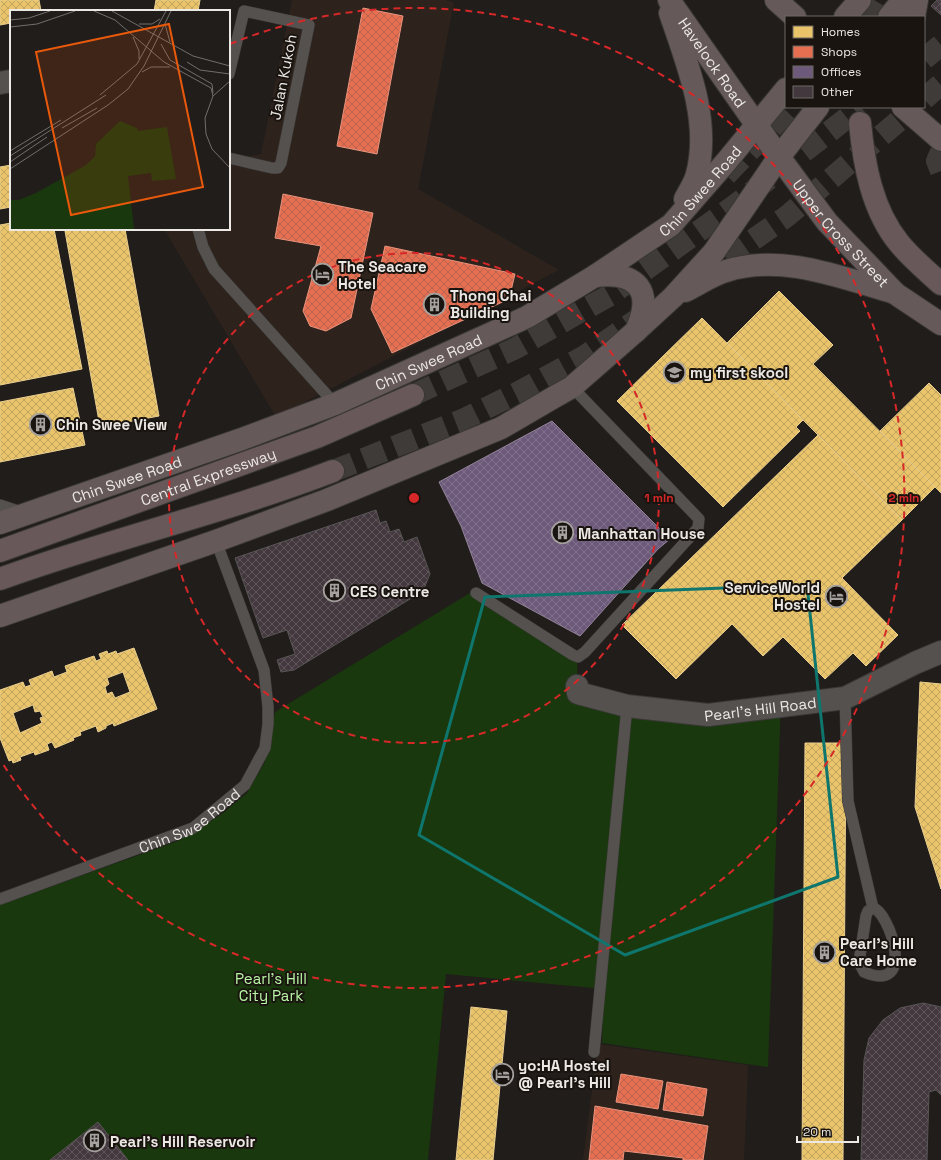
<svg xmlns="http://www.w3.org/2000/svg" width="941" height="1160" font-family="'Space Grotesk',sans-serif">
  <defs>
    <pattern id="homes-cross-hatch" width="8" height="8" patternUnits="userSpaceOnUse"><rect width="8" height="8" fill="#e9c46a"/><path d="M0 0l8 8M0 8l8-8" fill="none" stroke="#c0a460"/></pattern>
    <pattern id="shops-cross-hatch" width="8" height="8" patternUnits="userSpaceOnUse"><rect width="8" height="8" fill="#e76f51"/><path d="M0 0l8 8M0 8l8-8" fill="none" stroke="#b7634d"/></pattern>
    <pattern id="offices-cross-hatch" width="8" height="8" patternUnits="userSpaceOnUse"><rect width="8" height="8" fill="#6d597a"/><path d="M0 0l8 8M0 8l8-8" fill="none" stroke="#82718d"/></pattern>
    <pattern id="building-cross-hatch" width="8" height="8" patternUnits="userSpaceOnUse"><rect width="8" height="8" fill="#44383f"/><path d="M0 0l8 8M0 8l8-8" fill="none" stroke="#5f555b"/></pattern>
  </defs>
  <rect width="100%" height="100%" fill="#201d1b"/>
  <g fill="#2d231c">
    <polygon points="292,0 445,0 454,2 418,189 559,270 276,417 164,229 229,229 229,160 261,154"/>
    <polygon points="598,1044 748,1065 744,1160 583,1160"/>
  </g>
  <polygon fill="#1a380d" points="470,593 577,662 578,686 702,707 781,700 768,1067 602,1043 604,989 446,974 428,1160 0,1160 0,905 178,841 222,814 247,793 265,762 275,712"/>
  <g fill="url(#homes-cross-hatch)" stroke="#eacf8f" fill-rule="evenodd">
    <polygon points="0,0 39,0 41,11 11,11 11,23 0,25"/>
    <polygon points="156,0 200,0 198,11 154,11"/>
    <polygon points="11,165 11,207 0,209 0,167"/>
    <polygon points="11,223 11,229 54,229 82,369 0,385 0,225"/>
    <polygon points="75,229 125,229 159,416 100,427 65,231"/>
    <polygon points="779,291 833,345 813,364 935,487 902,520 727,343"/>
    <polygon points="702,318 803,420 796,427 800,431 723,507 617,401"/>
    <polygon points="929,383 941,395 941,493 880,431"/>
    <polygon points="73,388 85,445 0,462 0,402"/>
    <polygon points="818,435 902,520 842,578 898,635 866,666 853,653 825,679 783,637 763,656 732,624 676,679 622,625"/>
    <path d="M134 648 157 709 114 726 113 723 106 726V728L98 732 96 726 80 732 81 735 73 738 74 740 55 748 52 742 47 744 49 750 35 755 34 752 20 757 21 760 13 763 12 760 9 761 0 738V690L23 682 25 687 31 685 29 680 52 671 54 677 67 672 65 666 94 656 96 661 101 659 99 654 107 651 108 654 116 651 117 654ZM123 672 130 692 115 698 112 692 107 694 105 687 109 684 107 678ZM33 705 35 712 40 711 43 717 40 718 42 723 20 733 13 713Z"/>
    <polygon points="920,682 941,684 941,889 915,807"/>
    <polygon points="805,743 846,743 843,1160 802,1160"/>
    <polygon points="471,1007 507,1011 493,1160 456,1160"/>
  </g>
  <g fill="url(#shops-cross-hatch)" stroke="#e8937d">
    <polygon points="363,8 403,16 377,154 337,146"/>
    <polygon points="283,194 373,213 351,318 326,331 310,326 303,311 321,246 275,238"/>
    <polygon points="385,246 515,274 509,299 392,353 371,309"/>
    <polygon points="621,1074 663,1081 658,1109 616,1102"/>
    <polygon points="667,1082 707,1089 703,1116 663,1110"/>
    <polygon points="595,1106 708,1126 703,1160 683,1160 683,1158 624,1151 623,1160 589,1160"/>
  </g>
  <polygon fill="url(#offices-cross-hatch)" stroke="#93849a" points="552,421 670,539 658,549 580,636 482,583 461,526 439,482"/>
  <g fill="url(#building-cross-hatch)" stroke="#585555">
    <polygon points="937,0 941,0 941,15 931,6"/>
    <polygon points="376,510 380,523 386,521 390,532 399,529 404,542 417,537 430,574 423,591 294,670 281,672 277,660 295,654 287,630 263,638 235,558"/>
    <polygon points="923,1003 941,1007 941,1095 936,1090 929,1092 927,1160 861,1160 864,1060 869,1038 883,1020 900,1008"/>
    <polygon points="98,1122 128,1160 50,1160"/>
  </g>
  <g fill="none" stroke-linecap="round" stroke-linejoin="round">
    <g stroke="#3f3b39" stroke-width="22" stroke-dasharray="22 11" stroke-linecap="butt">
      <polyline points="864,17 874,0"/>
      <polyline points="924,59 941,45"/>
      <polyline points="924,99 941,84"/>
      <polyline points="941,152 937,161 941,171"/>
      <polyline points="726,175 792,107"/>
      <polyline points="699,277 786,217 915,107"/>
      <polyline points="413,395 516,348 610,295 734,206 861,107"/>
      <polyline points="333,471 462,420 517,393 585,356 638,319"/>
    </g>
    <defs>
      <g id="lane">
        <polyline points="229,74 244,11 309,25 281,163 278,168 272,168 229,158"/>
        <polyline points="198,229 203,247 214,269 335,404"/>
        <polyline points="0,505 24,513"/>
        <polyline points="476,593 573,655 578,657 585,652 698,528 699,519 572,387"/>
        <polyline points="845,698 848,801 873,908"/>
        <path id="s1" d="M0 899 193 828 245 785 265 748 268 724V707L264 670 216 541"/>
        <path d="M873 908C889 911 918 995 864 972L859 962 866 916 868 911Z"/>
        <polyline points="594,1052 627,706"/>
      </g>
      <g id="street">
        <polyline points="0,83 11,81"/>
        <path id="s2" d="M577 686 578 693 627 706 708 715 845 698 915 663 941 652"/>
      </g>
      <g id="primary">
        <path id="s3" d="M669 0 779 157 827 222 896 294 941 324"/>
        <polyline points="776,0 795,17"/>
        <path d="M670 13C687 63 711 121 697 174 695 183 689 191 685 199"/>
        <polyline points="845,17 860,0"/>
        <polyline points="889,17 903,0"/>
        <polyline points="914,17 917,0"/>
        <polyline points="903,107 941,140"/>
        <path d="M595 276C638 271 654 291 636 331"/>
        <path d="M685 291C698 285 712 275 726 271 782 253 842 278 895 293"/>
        <path id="s4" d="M0 523 242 439 335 404 527 317 595 276 671 225 726 162 786 89"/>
        <polyline points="0,616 216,541 327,500 501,428 556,396 572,387 636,331 673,297 714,252 779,157 818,107"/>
      </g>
      <g id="highway">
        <path d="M860 123C864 165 872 210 899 243 911 258 927 271 941 284"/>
        <path id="s5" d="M0 551 317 437 413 395"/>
        <path d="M0 579C110 539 224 513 333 471"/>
      </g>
    </defs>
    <use href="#lane" stroke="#3a3836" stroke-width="12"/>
    <use href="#street" stroke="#3a3836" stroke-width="24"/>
    <use href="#primary" stroke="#3a3836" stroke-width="24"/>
    <use href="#highway" stroke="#3a3836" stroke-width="24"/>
    <use href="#lane" stroke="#54514f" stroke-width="11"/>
    <use href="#street" stroke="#54514f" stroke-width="22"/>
    <use href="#primary" stroke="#65595a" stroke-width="22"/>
    <use href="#highway" stroke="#68585a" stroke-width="22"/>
  </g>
  <path fill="none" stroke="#0f766e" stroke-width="3" stroke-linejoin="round" d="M807 585 838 877 625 955 419 835 485 597Z"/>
  <g fill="none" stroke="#d62828" stroke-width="2" stroke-dasharray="7 5">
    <circle cx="414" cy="498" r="245"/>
    <path d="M230 44A490 490 0 1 1 1 761"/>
  </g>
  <defs>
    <symbol id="hotel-ring" viewBox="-11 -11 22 22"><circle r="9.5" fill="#19140f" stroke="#a5a19e" stroke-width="1.5"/><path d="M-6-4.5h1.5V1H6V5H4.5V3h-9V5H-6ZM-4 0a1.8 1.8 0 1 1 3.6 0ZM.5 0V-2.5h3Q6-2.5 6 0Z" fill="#a5a19e"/></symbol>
    <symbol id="building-ring" viewBox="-11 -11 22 22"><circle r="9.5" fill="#19140f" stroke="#a5a19e" stroke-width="1.5"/><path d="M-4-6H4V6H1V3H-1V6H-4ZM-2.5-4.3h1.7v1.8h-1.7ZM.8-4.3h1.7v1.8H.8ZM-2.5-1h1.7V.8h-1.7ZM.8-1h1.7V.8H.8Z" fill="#a5a19e"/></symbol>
    <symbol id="school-ring" viewBox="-11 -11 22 22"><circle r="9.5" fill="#19140f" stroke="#a5a19e" stroke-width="1.5"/><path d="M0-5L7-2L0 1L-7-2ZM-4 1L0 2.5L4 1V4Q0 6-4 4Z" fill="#a5a19e"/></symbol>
  </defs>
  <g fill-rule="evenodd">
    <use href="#hotel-ring" x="310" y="262" width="25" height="25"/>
    <use href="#building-ring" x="422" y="292" width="25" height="25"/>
    <use href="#school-ring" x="662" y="360" width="25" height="25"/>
    <use href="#building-ring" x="28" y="412" width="25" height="25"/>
    <use href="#building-ring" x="550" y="520" width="25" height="25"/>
    <use href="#building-ring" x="322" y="578" width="25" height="25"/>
    <use href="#hotel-ring" x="824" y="584" width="25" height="25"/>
    <use href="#building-ring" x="812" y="940" width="25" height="25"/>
    <use href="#hotel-ring" x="490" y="1062" width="25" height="25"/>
    <use href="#building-ring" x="82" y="1128" width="25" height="25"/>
  </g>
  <g text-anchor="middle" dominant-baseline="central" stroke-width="4" stroke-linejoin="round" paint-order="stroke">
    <g font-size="15" fill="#ece8e4" stroke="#19140f">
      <text stroke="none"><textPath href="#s3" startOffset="76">Havelock Road</textPath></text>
      <text transform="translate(283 77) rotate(-79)">Jalan Kukoh</text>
      <text stroke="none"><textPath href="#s4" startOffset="782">Chin Swee Road</textPath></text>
      <text stroke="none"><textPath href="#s3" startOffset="290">Upper Cross Street</textPath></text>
      <text stroke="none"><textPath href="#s4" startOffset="458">Chin Swee Road</textPath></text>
      <text stroke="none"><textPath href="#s5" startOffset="221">Central Expressway</textPath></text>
      <text stroke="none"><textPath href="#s4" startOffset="134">Chin Swee Road</textPath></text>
      <text stroke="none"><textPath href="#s2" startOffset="192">Pearl's Hill Road</textPath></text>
      <text stroke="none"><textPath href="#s1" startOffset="206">Chin Swee Road</textPath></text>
    </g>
    <g font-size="15" font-weight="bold" fill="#ece8e4" stroke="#19140f" text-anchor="start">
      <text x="338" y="266">The Seacare<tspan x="338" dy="17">Hotel</tspan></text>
      <text x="450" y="295">Thong Chai<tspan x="450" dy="17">Building</tspan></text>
      <text x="690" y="372">my first skool</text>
      <text x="56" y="424">Chin Swee View</text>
      <text x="578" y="533">Manhattan House</text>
      <text x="820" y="587" text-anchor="end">ServiceWorld<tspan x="820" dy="17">Hostel</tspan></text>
      <text x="350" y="591">CES Centre</text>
      <text x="840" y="943">Pearl's Hill<tspan x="840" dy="17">Care Home</tspan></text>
      <text x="518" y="1065">yo:HA Hostel<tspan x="518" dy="17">@ Pearl's Hill</tspan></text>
      <text x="110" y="1141">Pearl's Hill Reservoir</text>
    </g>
    <g font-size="15" fill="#b8f5a5" stroke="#19140f">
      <text x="271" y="978">Pearl's Hill<tspan x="271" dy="17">City Park</tspan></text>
    </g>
  </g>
  <g transform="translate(10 10)">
    <rect width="220" height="220" fill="#201d1b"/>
    <path d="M110 111 127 118 128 121 157 117 166 169 142 171 141 163 118 166 124 219H0V190H9L26 183 76 155 85 146 86 134Z" fill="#1a380d"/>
    <path fill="none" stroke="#726e6b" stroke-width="1" d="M84 1 105 10 154 52 201 78 203 86 195 108 196 124 202 139 220 158M102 1 183 46 220 56M0 10 19 8 40 1M129 14H142L150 9M155 14 160 32M0 17 27 14 65 1M123 27 129 41V49M151 34 160 50 202 74 203 83M177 52 190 60 220 64M132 62 141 57H160M90 85 127 54 156 1M203 86 220 71M52 118 87 98M0 141 51 110M0 146 96 85M0 152 37 127M0 159 98 95 118 79 134 56 161 1"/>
    <path fill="#e8590c" fill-opacity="0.15" stroke="#e8590c" stroke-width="2" d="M159 14 193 177 61 205 26 42Z"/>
    <rect width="220" height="220" fill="none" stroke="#ece8e4" stroke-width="2"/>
  </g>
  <circle cx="414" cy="498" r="6" fill="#d62828" stroke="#19140f" stroke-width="2"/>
  <g font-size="12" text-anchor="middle" font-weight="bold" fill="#d62828" stroke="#19140f" stroke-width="4" stroke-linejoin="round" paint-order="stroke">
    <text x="659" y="502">1 min</text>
    <text x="904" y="502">2 min</text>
  </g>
  <rect x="785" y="16" width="140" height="92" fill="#19140f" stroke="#6d6964"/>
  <rect x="793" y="26" width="20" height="12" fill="#e9c46a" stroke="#6d6964"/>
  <text x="821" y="36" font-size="12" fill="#ece8e4">Homes</text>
  <rect x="793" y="46" width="20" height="12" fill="#e76f51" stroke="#6d6964"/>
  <text x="821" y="56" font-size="12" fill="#ece8e4">Shops</text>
  <rect x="793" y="66" width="20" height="12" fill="#6d597a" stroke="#6d6964"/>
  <text x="821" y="76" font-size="12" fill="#ece8e4">Offices</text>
  <rect x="793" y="86" width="20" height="12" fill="#44383f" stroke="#6d6964"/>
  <text x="821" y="96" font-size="12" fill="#ece8e4">Other</text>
  <path d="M797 1136v6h61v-6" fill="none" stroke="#ece8e4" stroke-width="2"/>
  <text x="803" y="1136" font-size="12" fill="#ece8e4" stroke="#19140f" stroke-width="3" paint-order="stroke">20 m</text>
</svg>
